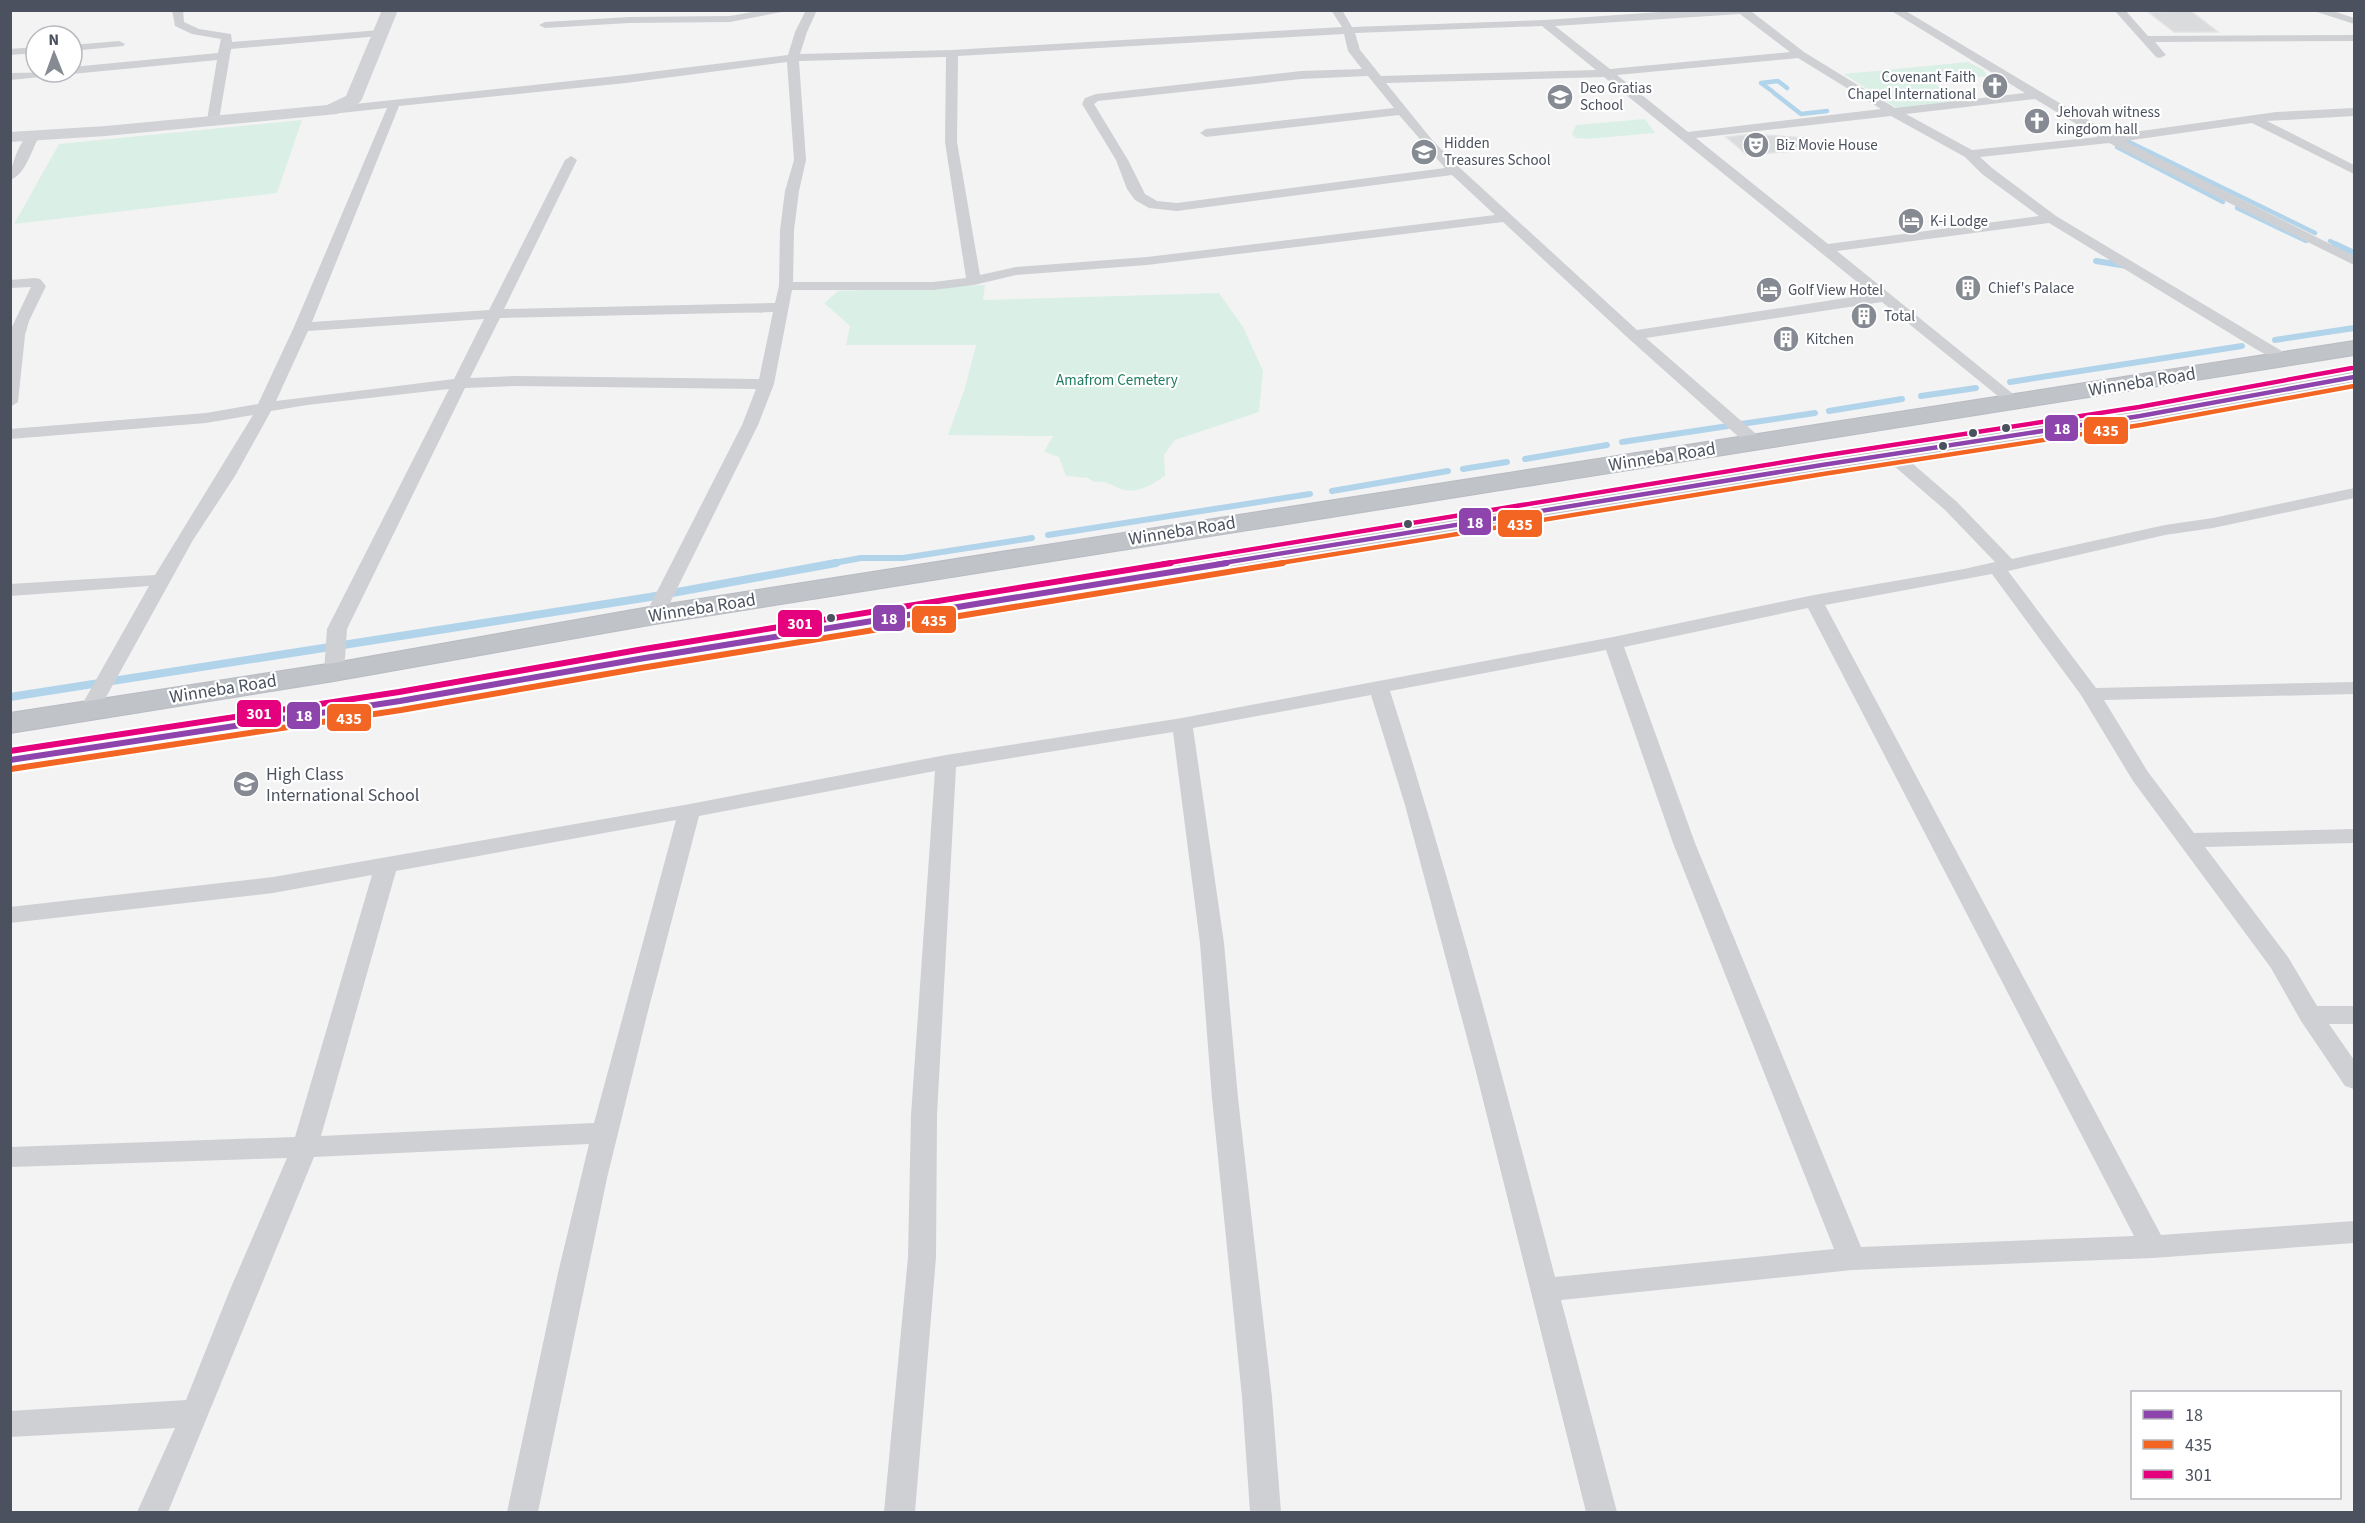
<svg xmlns="http://www.w3.org/2000/svg" width="2365" height="1523" font-family="'Source Sans 3',sans-serif">
  <rect width="100%" height="100%" fill="#f3f3f3"/>
  <g fill="#daf0e6">
    <polygon points="1968,62 1984,70 1987,76 1932,82 1962,100 1897,108 1844,74"/>
    <polygon points="1645,119 1655,133 1587,139 1576,138 1572,134 1576,125"/>
    <polygon points="302,120 277,193 14,224 59,144"/>
    <path d="M985 285 983 300 1219 293 1243 327 1263 371 1259 412 1175 440 1164 455 1165 476C1153 484 1136 495 1121 489 1108 484 1109 481 1094 482L1088 478 1066 476 1059 457 1044 452 1053 436 948 435 964 391 976 345H846L850 326 824 303 838 291Z"/>
  </g>
  <g fill="none" stroke-linecap="round" stroke-linejoin="round">
    <g stroke="#b1d4eb" stroke-width="4.5">
      <polyline points="1772,91 1761,83 1778,81 1787,88"/>
      <polyline points="1774,93 1801,114 1827,111"/>
      <polyline points="2127,141 2315,233"/>
      <polyline points="2117,147 2223,202"/>
      <polyline points="2237,208 2306,241"/>
      <polyline points="2330,241 2338,245"/>
    </g>
    <g stroke="#b1d4eb" stroke-width="6">
      <polyline points="2335,244 2354,253"/>
      <polyline points="2096,261 2127,266"/>
      <polyline points="2275,340 2354,328"/>
      <polyline points="2010,382 2242,346"/>
      <polyline points="1921,396 1976,388"/>
      <polyline points="1829,411 1902,399"/>
      <polyline points="1741,424 1815,413"/>
      <polyline points="1622,442 1728,426"/>
      <polyline points="1525,459 1607,445"/>
      <polyline points="1463,469 1507,462"/>
      <polyline points="1332,491 1448,471"/>
      <polyline points="1048,535 1310,494"/>
      <polyline points="828,564 861,558 903,558 1032,538"/>
    </g>
    <polyline stroke="#b1d4eb" stroke-width="8" points="10,697 650,597 836,563"/>
  </g>
  <g fill="#dadbdd" stroke="#e4e4e5" stroke-width="1.5">
    <polygon points="2191,11 2218,32 2174,32 2148,12"/>
    <polygon points="1751,134 1807,138 1807,150 1747,155 1726,137"/>
  </g>
  <g fill="none" stroke-linecap="round" stroke-linejoin="round">
    <defs>
      <g id="highway">
        <polygon points="2354,341 2354,355 655,624 334,681 10,733 10,713 334,663 655,606"/>
        <polygon points="2354,370 2354,384 2140,424 1822,473 639,668 400,711 10,770 10,750 400,691 639,650 1822,457 2140,408"/>
      </g>
    </defs>
    <use href="#highway" stroke="#b8bbc2" stroke-width="2"/>
    <g fill="#cfd0d3" fill-rule="evenodd">
      <polygon points="172,10 183,10 184,22 199,29 231,34 232,42 380,30 386,33 380,36 231,49 219,120 213,124 207,120 217,60 10,80 10,73 72,72 72,67 218,53 221,39 192,34 175,26"/>
      <polygon points="763,10 792,10 730,22 629,23 545,28 539,25 545,22 629,17 730,16"/>
      <path d="M806 10H817L807 32 800 54 952 50 1342 27 1331 10H1342L1352 27 1545 20 1689 10H1753L1752 12 1804 52 1895 108 2025 93 1890 10H1904L2113 135 2276 112 2354 108V116L2267 121 2354 165V174L2252 123 2125 141 2354 256V265L2109 143 1980 157 1992 168 2056 216 2295 359 2287 364 2259 351 2049 223 1837 251 2023 402 2021 405H2009L1882 302 1646 338 1762 439 1764 443 1762 447H1750L1628 338 1503 222 1147 265 1016 275 974 285 933 290H792L774 384 758 425 662 619H648L645 615 742 425 756 389 516 386 465 388 347 629 344 672 341 676H327L324 672 327 629 449 389 307 405 271 411 235 476 193 540 99 710 96 714 89 716 82 714 79 710 149 586 10 596V584L155 575 253 415 206 423 10 439V429L206 413 258 404 294 327 387 108 331 114 327 113V107L626 75 788 55 795 32ZM1740 14 1790 52 1610 69 1555 26ZM1542 26 1596 70 1381 76 1360 50 1355 33ZM1344 34 1348 51 1362 69 1301 71 1096 94 1085 98 1082 104 1116 160 1127 189 1135 200 1149 208 1177 211 1452 175 1495 215 1147 257 1016 267 980 275 957 142 958 56ZM946 57 945 142 966 278 933 282H793L794 230 799 191 806 160 799 61ZM1798 58 1881 109 1688 132 1617 75ZM787 62 794 160 785 191 780 230 779 286 775 303 504 309 577 160 571 156 565 160 489 310 312 322 399 106 626 83ZM1368 76 1394 108 1206 129 1200 133 1206 137 1399 115 1445 168 1177 203 1157 201 1145 194 1128 160 1094 104 1098 101 1301 79ZM1604 77 1872 294 1637 330 1460 168 1433 141 1386 83ZM2035 99 2098 137 1972 150 1906 114ZM1891 116 1965 157 1982 174 2039 216 1828 244 1696 138ZM773 312 759 379 516 376 470 378 500 318ZM484 319 454 379 276 401 308 331Z"/>
      <polygon points="2114,10 2125,10 2148,36 2354,35 2354,41 2155,42 2166,55 2160,58 2156,57"/>
      <polygon points="2311,10 2330,10 2354,18 2354,24"/>
      <polygon points="119,41 125,44 123,46 72,51 72,45"/>
      <polygon points="36,47 36,53 10,55 10,49"/>
      <path d="M34 131 40 135C32 148 26 175 10 180 10 167 21 135 34 131Z"/>
      <polygon points="35,278 40,279 46,286 29,321 25,335 18,402 10,407 10,331 31,287 10,288 10,280"/>
      <path d="M1892 450 1898 451 1957 502 2012 559 2165 525 2213 518 2354 488V498L2213 528 2165 535 2008 571 2096 688 2354 682V694L2104 700 2148 772 2194 833 2354 829V843L2205 847 2288 957 2317 1006H2354V1024H2329L2354 1060V1089L2345 1086 2301 1021 2271 968 2133 781 2081 695 1992 574 1825 605 2161 1235 2354 1221V1243L2153 1258 1852 1270 1561 1300 1617 1512H1586L1475 1068 1405 805 1371 695 1193 728 1224 943 1238 1098 1272 1397 1281 1512H1250L1242 1397 1212 1098 1200 943 1173 732 956 767 937 1115 936 1257 915 1512H884L908 1257 911 1115 935 771 699 816 648 1011 607 1178 538 1512H507L558 1273 589 1144 314 1157 168 1512H137L175 1428 10 1437V1411L186 1400 229 1292 287 1158 10 1167V1147L295 1137 372 875 273 893 10 923V907L273 877 690 804 946 755 1182 718 1613 637 1814 595 1964 569 1995 562 1945 510 1886 459 1884 455ZM1808 608 2134 1236 1861 1247 1695 843 1624 647ZM1606 650 1673 843 1834 1249 1555 1277C1504 1081 1452 884 1390 691ZM676 820 594 1123 321 1136 396 871Z"/>
    </g>
    <polygon fill="#d0d2d5" fill-rule="evenodd" points="382,10 398,10 362,99 359,103 337,114 106,136 10,142 10,132 106,126 327,105 346,96"/>
    <use href="#highway" fill="#c0c3c8" fill-rule="evenodd"/>
    <defs>
      <polyline id="bus-1-far1" points="1217,564 1822,465 2140,416 2354,377"/>
      <polyline id="bus-1" points="10,760 400,701 639,659 1227,563"/>
      <polyline id="bus-2-far1" points="1274,564 1823,474 2141,425 2354,386"/>
      <polyline id="bus-2" points="11,769 401,710 641,668 1283,563"/>
      <polyline id="bus-3-far1" points="1162,564 1821,456 2139,407 2352,368"/>
      <polyline id="bus-3" points="10,751 399,692 638,650 1171,563"/>
    </defs>
    <use href="#bus-1-far1" stroke="#fff" stroke-width="8"/>
    <use href="#bus-1" stroke="#fff" stroke-width="10"/>
    <use href="#bus-2-far1" stroke="#fff" stroke-width="8"/>
    <use href="#bus-2" stroke="#fff" stroke-width="10"/>
    <use href="#bus-3-far1" stroke="#fff" stroke-width="8"/>
    <use href="#bus-3" stroke="#fff" stroke-width="10"/>
    <use href="#bus-1-far1" stroke="#8e44ad" stroke-width="4.5"/>
    <use href="#bus-1" stroke="#8e44ad" stroke-width="6"/>
    <use href="#bus-2-far1" stroke="#f26522" stroke-width="4.5"/>
    <use href="#bus-2" stroke="#f26522" stroke-width="6"/>
    <use href="#bus-3-far1" stroke="#e5007d" stroke-width="4.5"/>
    <use href="#bus-3" stroke="#e5007d" stroke-width="6"/>
  </g>
  <defs>
    <symbol id="church-disc" viewBox="-11 -11 22 22"><circle r="9.5" fill="#868a92" stroke="#fff"/><path d="M-1.2-6h2.4v3.5h3.3v2.4h-3.3V6h-2.4V-.1h-3.3v-2.4h3.3Z" fill="#fff"/></symbol>
    <symbol id="school-disc" viewBox="-11 -11 22 22"><circle r="9.5" fill="#868a92" stroke="#fff"/><path d="M0-5L7-2L0 1L-7-2ZM-4 1L0 2.5L4 1V4Q0 6-4 4Z" fill="#fff"/></symbol>
    <symbol id="theatre-disc" viewBox="-11 -11 22 22"><circle r="9.5" fill="#868a92" stroke="#fff"/><path d="M-5-5.5Q0-4 5-5.5V0Q5 5 0 6Q-5 5-5 0ZM-3.3-2.5H-1v1.5H-3.3ZM1-2.5H3.3v1.5H1ZM-2.8 1Q0 5.5 2.8 1Z" fill="#fff"/></symbol>
    <symbol id="hotel-disc" viewBox="-11 -11 22 22"><circle r="9.5" fill="#868a92" stroke="#fff"/><path d="M-6-4.5h1.5V1H6V5H4.5V3h-9V5H-6ZM-4 0a1.8 1.8 0 1 1 3.6 0ZM.5 0V-2.5h3Q6-2.5 6 0Z" fill="#fff"/></symbol>
    <symbol id="building-disc" viewBox="-11 -11 22 22"><circle r="9.5" fill="#868a92" stroke="#fff"/><path d="M-4-6H4V6H1V3H-1V6H-4ZM-2.5-4.3h1.7v1.8h-1.7ZM.8-4.3h1.7v1.8H.8ZM-2.5-1h1.7V.8h-1.7ZM.8-1h1.7V.8H.8Z" fill="#fff"/></symbol>
  </defs>
  <g fill-rule="evenodd">
    <use href="#church-disc" x="1980" y="71" width="30" height="30"/>
    <use href="#school-disc" x="1545" y="82" width="30" height="30"/>
    <use href="#church-disc" x="2022" y="106" width="30" height="30"/>
    <use href="#theatre-disc" x="1741" y="130" width="30" height="30"/>
    <use href="#school-disc" x="1409" y="137" width="30" height="30"/>
    <use href="#hotel-disc" x="1896" y="206" width="30" height="30"/>
    <use href="#building-disc" x="1953" y="273" width="30" height="30"/>
    <use href="#hotel-disc" x="1754" y="275" width="30" height="30"/>
    <use href="#building-disc" x="1849" y="301" width="30" height="30"/>
    <use href="#building-disc" x="1771" y="324" width="30" height="30"/>
    <use href="#school-disc" x="231" y="769" width="30" height="30"/>
  </g>
  <g fill="#4b515e" stroke="#fff" stroke-width="2">
    <circle cx="2006" cy="428" r="5"/>
    <circle cx="1973" cy="433" r="5"/>
    <circle cx="1943" cy="446" r="5"/>
    <circle cx="1408" cy="524" r="5"/>
    <circle cx="831" cy="618" r="5"/>
  </g>
  <g text-anchor="middle" dominant-baseline="central" stroke-width="4.5" stroke-linejoin="round" paint-order="stroke">
    <g font-size="15" fill="#4b515e" stroke="#fff" text-anchor="start">
      <text x="1976" y="77" text-anchor="end">Covenant Faith<tspan x="1976" dy="17">Chapel International</tspan></text>
      <text x="1580" y="88">Deo Gratias<tspan x="1580" dy="17">School</tspan></text>
      <text x="2056" y="112">Jehovah witness<tspan x="2056" dy="17">kingdom hall</tspan></text>
      <text x="1444" y="143">Hidden<tspan x="1444" dy="17">Treasures School</tspan></text>
      <text x="1776" y="145">Biz Movie House</text>
      <text x="1930" y="221">K-i Lodge</text>
      <text x="1988" y="288">Chief's Palace</text>
      <text x="1788" y="290">Golf View Hotel</text>
      <text x="1884" y="316">Total</text>
      <text x="1806" y="339">Kitchen</text>
    </g>
    <g font-size="15" fill="#1f7c5f" stroke="#fff">
      <text x="1117" y="380">Amafrom Cemetery</text>
    </g>
    <g font-size="18" fill="#4b515e" stroke="#fff">
      <text transform="translate(2142 382) rotate(-9)">Winneba Road</text>
      <text transform="translate(1662 457) rotate(-9)">Winneba Road</text>
      <text transform="translate(1182 531) rotate(-9)">Winneba Road</text>
      <text transform="translate(702 608) rotate(-9)">Winneba Road</text>
      <text transform="translate(223 689) rotate(-9)">Winneba Road</text>
    </g>
    <g font-size="18" fill="#4b515e" stroke="#fff" text-anchor="start">
      <text x="266" y="774">High Class<tspan x="266" dy="21">International School</tspan></text>
    </g>
  </g>
  <g stroke="#fff" stroke-width="2">
    <rect x="2044" y="414" width="35" height="28" rx="6" fill="#8e44ad"/>
    <rect x="2083" y="416" width="46" height="29" rx="6" fill="#f26522"/>
    <rect x="1458" y="507" width="34" height="29" rx="6" fill="#8e44ad"/>
    <rect x="1497" y="509" width="46" height="29" rx="6" fill="#f26522"/>
    <rect x="872" y="604" width="34" height="28" rx="6" fill="#8e44ad"/>
    <rect x="911" y="605" width="46" height="29" rx="6" fill="#f26522"/>
    <rect x="777" y="609" width="46" height="29" rx="6" fill="#e5007d"/>
    <rect x="236" y="699" width="46" height="29" rx="6" fill="#e5007d"/>
    <rect x="286" y="701" width="35" height="29" rx="6" fill="#8e44ad"/>
    <rect x="326" y="703" width="46" height="29" rx="6" fill="#f26522"/>
  </g>
  <g font-size="16" text-anchor="middle" font-weight="bold" fill="#fff">
    <text x="2062" y="434">18</text>
    <text x="2106" y="436">435</text>
    <text x="1475" y="528">18</text>
    <text x="1520" y="530">435</text>
    <text x="889" y="624">18</text>
    <text x="934" y="626">435</text>
    <text x="800" y="629">301</text>
    <text x="259" y="719">301</text>
    <text x="304" y="721">18</text>
    <text x="349" y="724">435</text>
  </g>
  <rect width="2365" height="1523" fill="none" stroke="#4b515e" stroke-width="24"/>
  <rect x="2131" y="1391" width="210" height="108" fill="#ffffff" stroke="#b7b9bf" stroke-width="1.5"/>
  <rect x="2143" y="1410" width="30" height="9" fill="#8e44ad" stroke="#b7b9bf" stroke-width="1.5"/>
  <text x="2185" y="1421" font-size="18" fill="#4b515e">18</text>
  <rect x="2143" y="1440" width="30" height="9" fill="#f26522" stroke="#b7b9bf" stroke-width="1.5"/>
  <text x="2185" y="1451" font-size="18" fill="#4b515e">435</text>
  <rect x="2143" y="1470" width="30" height="9" fill="#e5007d" stroke="#b7b9bf" stroke-width="1.5"/>
  <text x="2185" y="1481" font-size="18" fill="#4b515e">301</text>
  <g transform="translate(54 54) rotate(359)"><circle r="28" fill="#ffffff" stroke="#b7b9bf" stroke-width="1.5"/>
  <path d="M0-4.5L10 22L0 15L-10 22Z" fill="#868a92"/>
  <text y="-9" font-size="16" font-weight="bold" text-anchor="middle" fill="#4b515e">N</text>
  </g>
</svg>
